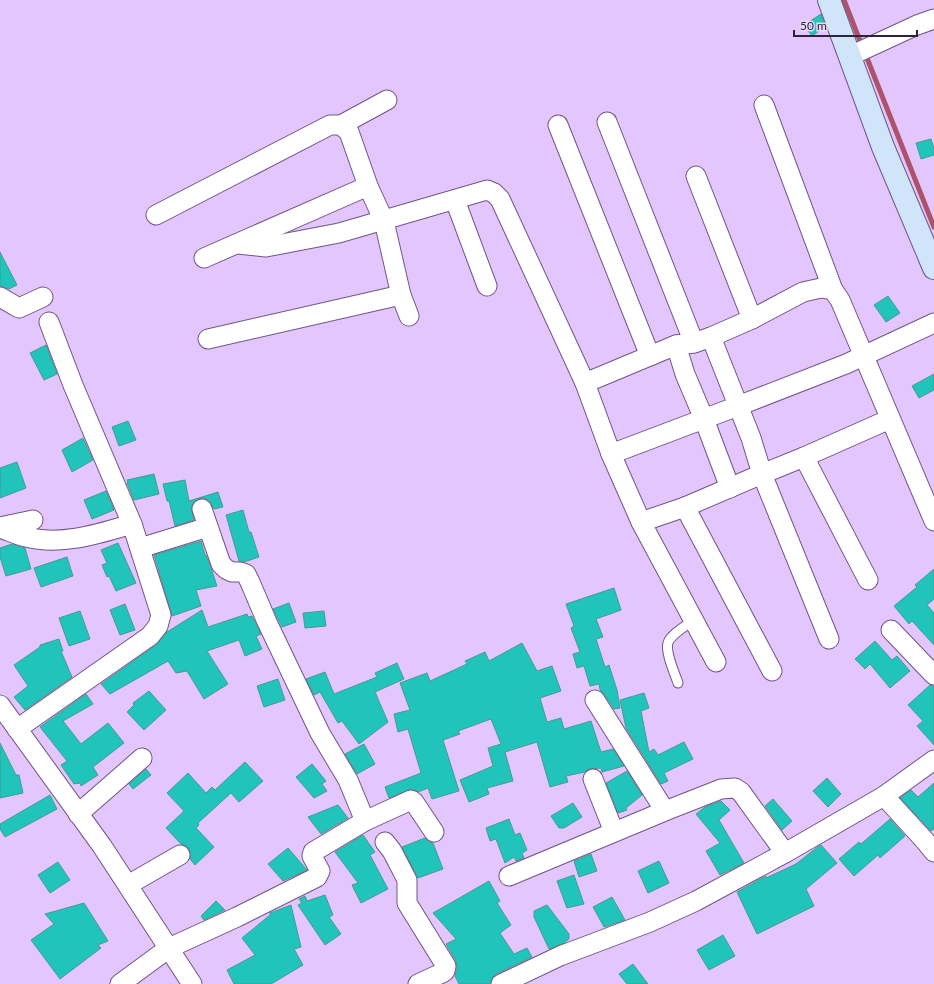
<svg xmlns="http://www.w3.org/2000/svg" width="934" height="984" font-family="Lato,sans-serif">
  <rect width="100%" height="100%" fill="#e3c6fd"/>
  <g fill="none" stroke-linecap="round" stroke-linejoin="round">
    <g stroke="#ac536c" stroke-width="5">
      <polyline points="844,0 862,46"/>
      <polyline points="865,53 934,227"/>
    </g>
  </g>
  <g fill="#20c4ba" stroke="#489a93">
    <polygon points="821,14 826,29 819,31 812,36 804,25"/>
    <polygon points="931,139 934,149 934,155 921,159 916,143"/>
    <polygon points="0,252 17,285 9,289 0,286"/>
    <polygon points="888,296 900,313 886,322 874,305"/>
    <polygon points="46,345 57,374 44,380 30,353"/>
    <polygon points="934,374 934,390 919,398 912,386"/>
    <polygon points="128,421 136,440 119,446 112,427"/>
    <polygon points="83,438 93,460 72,472 62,450"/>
    <polygon points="17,462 26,488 0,498 0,468"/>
    <polygon points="154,474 159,494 134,500 127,483 128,482 127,480"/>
    <polygon points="185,480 189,501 218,492 223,507 214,509 209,500 204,498 198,499 194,502 191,507 194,520 175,526 169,501 167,501 163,484"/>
    <polygon points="106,491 114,510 92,519 84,500"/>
    <polygon points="243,510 249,532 251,532 259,557 244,562 239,561 226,515"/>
    <polygon points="201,541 205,555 206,555 212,571 217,586 196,590 201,606 172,616 171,612 154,555"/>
    <polygon points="118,543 136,583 116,591 109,576 107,577 102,565 107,563 101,550"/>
    <polygon points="12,544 25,548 31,569 6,576 0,557 0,548"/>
    <polygon points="67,557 73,576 41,587 34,568"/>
    <polygon points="934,569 934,599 927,605 934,613 934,645 912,621 909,624 894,606 917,587 915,585"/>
    <polygon points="614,588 621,610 596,619 603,637 596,639 605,667 609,665 617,690 620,708 614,709 604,694 600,690 599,684 590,686 584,666 577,668 573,654 580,652 571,628 574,626 566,604"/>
    <polygon points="289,603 296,622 282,627 273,609"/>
    <polygon points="125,604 135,630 120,635 110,610"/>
    <polygon points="202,610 208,627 247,614 248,617 252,616 261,634 256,636 262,649 245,656 239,640 207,651 228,684 204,699 187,671 176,673 168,661 110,694 101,684 156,645 167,632"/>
    <polygon points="80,611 90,639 69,646 59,618"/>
    <polygon points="324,611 326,626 305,628 303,613"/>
    <polygon points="59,639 63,651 61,651 72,677 25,710 14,697 28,686 14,665 40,647 40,645"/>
    <polygon points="875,641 892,660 897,656 910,671 890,688 870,664 865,669 855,659"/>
    <polygon points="522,643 537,671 552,666 561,691 540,698 547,722 561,718 564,729 591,721 601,752 613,749 624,766 602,772 601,768 589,769 585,772 566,776 568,782 550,787 537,742 505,752 513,781 487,788 489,794 469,802 460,780 493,766 488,748 501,744 491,719 458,731 460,734 443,740 459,791 432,799 428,788 418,792 412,789 389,798 385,787 421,773 408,729 398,732 394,714 410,710 400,683 427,673 430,681 467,664 465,661 485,652 489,661"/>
    <polygon points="397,663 404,679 375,692 388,722 359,744 342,721 338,723 320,692 314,695 306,679 325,672 334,694 377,677 375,673"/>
    <polygon points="278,679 285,700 264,707 257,686"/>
    <polygon points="930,685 934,686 934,745 917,726 923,721 908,705"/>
    <polygon points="149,691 166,710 144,730 127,712 134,705 133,703"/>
    <polygon points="644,693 649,708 641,711 649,752 654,749 658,755 684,742 693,759 664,773 668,781 661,784 626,728 620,700"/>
    <polygon points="86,694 93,704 63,721 81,744 108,723 124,743 93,767 98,775 81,786 80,783 74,784 61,765 67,761 40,727"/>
    <polygon points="0,743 16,775 19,775 23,793 0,798"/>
    <polygon points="364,744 375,764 357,774 345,754"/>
    <polygon points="245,762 263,781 239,802 231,793 198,823 199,825 196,828 214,847 195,865 190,859 191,855 189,849 186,846 181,844 166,828 184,811 167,793 188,773 206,793 212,787 215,790"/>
    <polygon points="312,764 326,781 322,784 327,791 314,798 296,777"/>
    <polygon points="146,769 151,775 133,789 129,784"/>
    <polygon points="627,771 642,795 626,808 627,810 618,813 606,783"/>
    <polygon points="827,778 841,794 828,807 813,791"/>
    <polygon points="934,783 934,829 931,831 900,798 911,790 918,797"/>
    <polygon points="50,795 57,809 5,837 0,829 0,824"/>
    <polygon points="773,799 792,821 782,830 765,806"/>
    <polygon points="721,801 730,810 719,820 744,863 720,875 706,851 720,843 696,814 705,807"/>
    <polygon points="573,803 582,817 564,828 559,828 551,816"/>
    <polygon points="338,805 348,818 321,834 308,817"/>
    <polygon points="509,819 515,835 520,833 527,850 522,853 524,858 516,861 514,857 505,863 496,839 490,841 486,828"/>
    <polygon points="890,819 905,836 880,858 878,855 854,876 839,859 859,842 861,844"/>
    <polygon points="363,835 375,852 370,855 388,889 361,903 352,885 358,883 335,852"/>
    <polygon points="425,838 429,842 433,843 443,869 418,878 402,847"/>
    <polygon points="821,845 837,863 806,889 814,906 757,934 737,892 766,876 766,878 796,864 815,849"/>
    <polygon points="288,848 307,870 283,881 268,864"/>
    <polygon points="591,854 597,871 579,877 574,861"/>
    <polygon points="659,861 669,883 648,893 638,871"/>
    <polygon points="58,862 70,880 50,893 38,875"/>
    <polygon points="574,875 584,904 567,908 557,881"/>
    <polygon points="489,881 500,901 497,903 511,925 500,933 514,954 527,948 532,957 496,974 492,978 490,984 459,984 455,976 457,968 456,961 446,944 456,939 433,913"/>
    <polygon points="325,895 333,915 329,917 341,934 325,945 298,905 302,903 299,899 305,896 307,901"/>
    <polygon points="612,897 625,920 604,927 593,907"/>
    <polygon points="216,901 225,910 204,920 201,916"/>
    <polygon points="84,903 108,941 98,945 101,948 60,979 31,940 54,924 45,914"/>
    <polygon points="291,905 301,947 294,949 303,965 271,984 234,984 227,970 255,955 242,938 270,915 270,913"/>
    <polygon points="547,905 569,934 569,939 564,943 549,949 534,917 534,911"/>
    <polygon points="723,935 735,956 709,970 697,950"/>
    <polygon points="633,964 648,984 627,984 619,974"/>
  </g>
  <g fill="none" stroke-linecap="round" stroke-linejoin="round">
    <defs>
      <path id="lane" d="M678 683C675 674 665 652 668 643 670 635 687 625 694 620"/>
      <g id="street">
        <polyline points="850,56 917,25 934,19"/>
        <polyline points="764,105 833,290"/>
        <polyline points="607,122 694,343"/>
        <polyline points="341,125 387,100"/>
        <polyline points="558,125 650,356"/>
        <polyline points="696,176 752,319"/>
        <polyline points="455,200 487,286"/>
        <polyline points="156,215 330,125 341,125 349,132 368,186 384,221 401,295 409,316"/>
        <polyline points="238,244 266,247 339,233 487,190 494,193 500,199 585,383"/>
        <polyline points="204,258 368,186"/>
        <polyline points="0,297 19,308 43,297"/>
        <polyline points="711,337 751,438 762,474 829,639"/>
        <polyline points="208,339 401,295"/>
        <polyline points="676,345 685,374 704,419 730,488"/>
        <polyline points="611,454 585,383 676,345 694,343 711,337 752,319 803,292 821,288 833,290 840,300 934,521"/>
        <polyline points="804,457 868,580"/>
        <polyline points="685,507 772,671"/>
        <polyline points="202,509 221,564 226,569 232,572 240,572 246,574 250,582 267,622 320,733 348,780 365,821"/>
        <polyline points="641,522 685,507 762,474 804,457 890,419"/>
        <polyline points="0,527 33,520"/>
        <path d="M0 528C9 531 17 535 26 537 62 546 98 534 132 524"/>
        <polyline points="140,548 208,527"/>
        <polyline points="891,630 934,675"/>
        <polyline points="716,662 641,522 611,454 738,406 846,364 934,323"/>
        <polyline points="595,700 665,811 721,789 735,788 741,792 785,853"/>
        <polyline points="0,705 102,846 192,984"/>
        <polyline points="17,729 150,636 158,626 161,615 132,524 73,385 49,322"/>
        <polyline points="593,779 614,832"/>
        <polyline points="884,796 926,842 934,852"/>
        <polyline points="78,814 142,758"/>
        <polyline points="385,842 392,851 407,880 407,903 446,966 445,971 442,973 418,984"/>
        <polyline points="509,876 665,811"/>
        <polyline points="128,885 180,855"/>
        <polyline points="120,984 169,948 237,917 317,877 320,871 312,856 313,852 365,821 411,800 414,802 434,832"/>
        <polyline points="501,984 560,956 650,922 696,901 785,853 884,796 934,760"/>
      </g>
      <polyline id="secondary" points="829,0 883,147 934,268"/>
    </defs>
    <use href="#lane" stroke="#6f5586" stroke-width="11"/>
    <use href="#street" stroke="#6f5586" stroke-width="21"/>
    <use href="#secondary" stroke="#6f5586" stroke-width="24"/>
    <use href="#lane" stroke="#fff" stroke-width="9"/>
    <use href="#street" stroke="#fff" stroke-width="19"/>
    <use href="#secondary" stroke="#d0e5f9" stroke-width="22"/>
  </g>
  <path d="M794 30v6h123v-6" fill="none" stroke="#2e2338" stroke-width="2"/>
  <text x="800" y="30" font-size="12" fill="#2e2338" stroke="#ead9fa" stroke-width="3" paint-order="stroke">50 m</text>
</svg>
